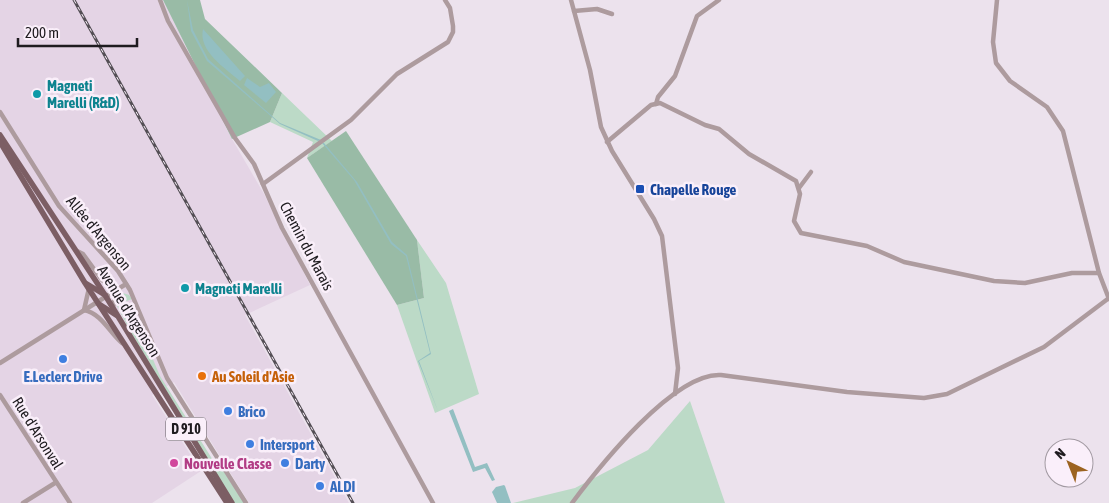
<svg xmlns="http://www.w3.org/2000/svg" width="1109" height="503" font-family="'Asap Condensed',sans-serif">
  <rect width="100%" height="100%" fill="#ece2ed"/>
  <polygon fill="#e4d4e5" points="0,0 163,0 232,139 264,194 310,285 245,315 349,503 249,503 174,382 152,395 201,471 152,503 0,503"/>
  <g fill="#bcdac7">
    <polygon points="282,93 332,141 307,158 313,142 270,122"/>
    <polygon points="417,240 446,283 479,394 435,413 397,305 424,298"/>
    <polygon points="123,293 129,295 132,299 124,302 122,306 129,322 132,321 141,344 146,343 160,376 216,465 219,464 244,503 234,503 128,327 116,304 117,296"/>
    <polygon points="690,401 725,503 513,503 575,488 648,450"/>
  </g>
  <g fill="#99bba6">
    <polygon points="163,0 200,0 205,19 282,93 270,122 232,139"/>
    <polygon points="346,131 417,240 424,298 397,305 307,158"/>
  </g>
  <g fill="#93bfc2">
    <polygon points="187,0 193,30 208,59 280,123 321,140 318,141 280,124 207,61 191,31"/>
    <path d="M203 29 245 76 240 81C225 68 198 51 203 29Z"/>
    <polygon points="247,78 260,87 269,83 276,92 266,103 244,85"/>
    <polygon points="322,143 324,143 357,182 392,242 407,255 431,354 419,361 438,411 418,361 430,353 406,256 391,244 354,180"/>
    <polygon points="453,409 475,467 487,463 495,480 492,481 485,468 473,472 449,411"/>
    <polygon points="504,485 505,486 511,503 497,503 492,492 496,487"/>
  </g>
  <g fill="none" stroke-linecap="round" stroke-linejoin="round">
    <g stroke="#ad9b9e" stroke-width="4.5">
      <polyline points="160,0 168,21 235,138 254,164 282,228 433,503"/>
      <polyline points="571,0 590,70 601,127 612,151 654,219 662,236 678,368 675,394"/>
      <polyline points="997,0 993,42 996,63 1010,81 1047,107 1063,131 1099,273 1109,299"/>
      <polyline points="574,11 597,9 612,14"/>
      <polyline points="656,104 658,97 675,76 697,16 719,0"/>
      <polyline points="0,112 59,206 118,271 130,290 167,378 246,503"/>
      <polyline points="607,142 651,105 660,103 705,125 719,129 749,154 796,181 800,194 794,221 801,233 867,246 904,262 994,281 1025,283 1072,273 1099,273"/>
      <polyline points="263,184 351,120 397,74 448,42 453,32 453,26 450,8 445,0"/>
      <polyline points="799,188 811,172"/>
      <polyline points="77,251 83,254 102,280 116,289"/>
      <polyline points="113,308 116,289"/>
      <path d="M84 310C102 314 109 332 122 343"/>
      <polyline points="84,310 89,288"/>
      <polyline points="0,363 126,284"/>
      <polyline points="0,395 70,503"/>
      <polyline points="23,503 55,483"/>
      <path d="M572 503C599 467 674 372 721 375L847 392 924 398 947 394 1044 347 1109 298"/>
    </g>
    <g stroke="#7c5e64" stroke-width="5.5">
      <polyline points="0,135 105,295 232,503"/>
      <polyline points="0,142 85,283 227,503"/>
      <polyline points="87,284 105,295"/>
      <polyline points="99,304 116,315"/>
    </g>
    <defs>
      <polyline id="rail" points="74,0 353,503"/>
    </defs>
    <use href="#rail" stroke="#534e54" stroke-width="3"/>
    <use href="#rail" stroke="#faeffa" stroke-width="1" stroke-dasharray="4" stroke-linecap="butt"/>
  </g>
  <g fill="#0f9aa8" stroke="#faeffa" stroke-width="2">
    <circle cx="37" cy="94" r="5"/>
    <circle cx="185" cy="288" r="5"/>
  </g>
  <rect fill="#1a4fb4" stroke="#faeffa" stroke-width="2" x="635" y="184" width="10" height="10" rx="2.5"/>
  <g fill="#3f7fe0" stroke="#faeffa" stroke-width="2">
    <circle cx="63" cy="359" r="5"/>
    <circle cx="228" cy="411" r="5"/>
    <circle cx="250" cy="444" r="5"/>
    <circle cx="285" cy="463" r="5"/>
    <circle cx="320" cy="486" r="5"/>
  </g>
  <circle fill="#e8710a" stroke="#faeffa" stroke-width="2" cx="202" cy="376" r="5"/>
  <circle fill="#d1479c" stroke="#faeffa" stroke-width="2" cx="174" cy="463" r="5"/>
  <g text-anchor="middle" dominant-baseline="central" stroke-width="5" stroke-linejoin="round" paint-order="stroke">
    <rect fill="#faeffa" stroke="#605b61" stroke-width="1" x="166" y="417.5" width="40" height="23" rx="4"/>
    <g font-size="14" font-weight="bold" fill="#1e1b1f">
      <text x="186" y="429">D 910</text>
    </g>
    <g font-size="15" font-weight="bold" fill="#0d838f" stroke="#faeffa" text-anchor="start">
      <text x="47" y="85">Magneti<tspan x="47" dy="17">Marelli (R&amp;D)</tspan></text>
      <text x="195" y="288">Magneti Marelli</text>
    </g>
    <g font-size="15" font-weight="bold" fill="#164399" stroke="#faeffa" text-anchor="start">
      <text x="650" y="189">Chapelle Rouge</text>
    </g>
    <g font-size="15" fill="#1e1b1f" stroke="#faeffa">
      <text transform="translate(99 233) rotate(50)">Allée d’Argenson</text>
      <text transform="translate(307 246) rotate(62)">Chemin du Marais</text>
      <text transform="translate(129 311) rotate(58)">Avenue d'Argenson</text>
      <text transform="translate(38 433) rotate(58)">Rue d'Arsonval</text>
    </g>
    <g font-size="15" font-weight="bold" fill="#366cbe" stroke="#faeffa" text-anchor="start">
      <text x="63" y="376" text-anchor="middle">E.Leclerc Drive</text>
      <text x="238" y="411">Brico</text>
      <text x="260" y="444">Intersport</text>
      <text x="295" y="463">Darty</text>
      <text x="330" y="486">ALDI</text>
    </g>
    <g font-size="15" font-weight="bold" fill="#c56008" stroke="#faeffa" text-anchor="start">
      <text x="212" y="376">Au Soleil d'Asie</text>
    </g>
    <g font-size="15" font-weight="bold" fill="#b23c85" stroke="#faeffa" text-anchor="start">
      <text x="184" y="463">Nouvelle Classe</text>
    </g>
  </g>
  <g transform="translate(1069 463) rotate(317)"><circle r="24" fill="#faeffa" stroke="#a29aa2"/>
  <path d="M0-4L9 19L0 12L-9 19Z" fill="#9c6320"/>
  <text y="-8" font-size="14" font-weight="bold" text-anchor="middle" fill="#1e1b1f">N</text>
  </g>
  <path d="M18 38v8h119v-8" fill="none" stroke="#1e1b1f" stroke-width="2.5"/>
  <text x="25" y="38" font-size="15" fill="#1e1b1f" stroke="#faeffa" stroke-width="4" paint-order="stroke">200 m</text>
</svg>
